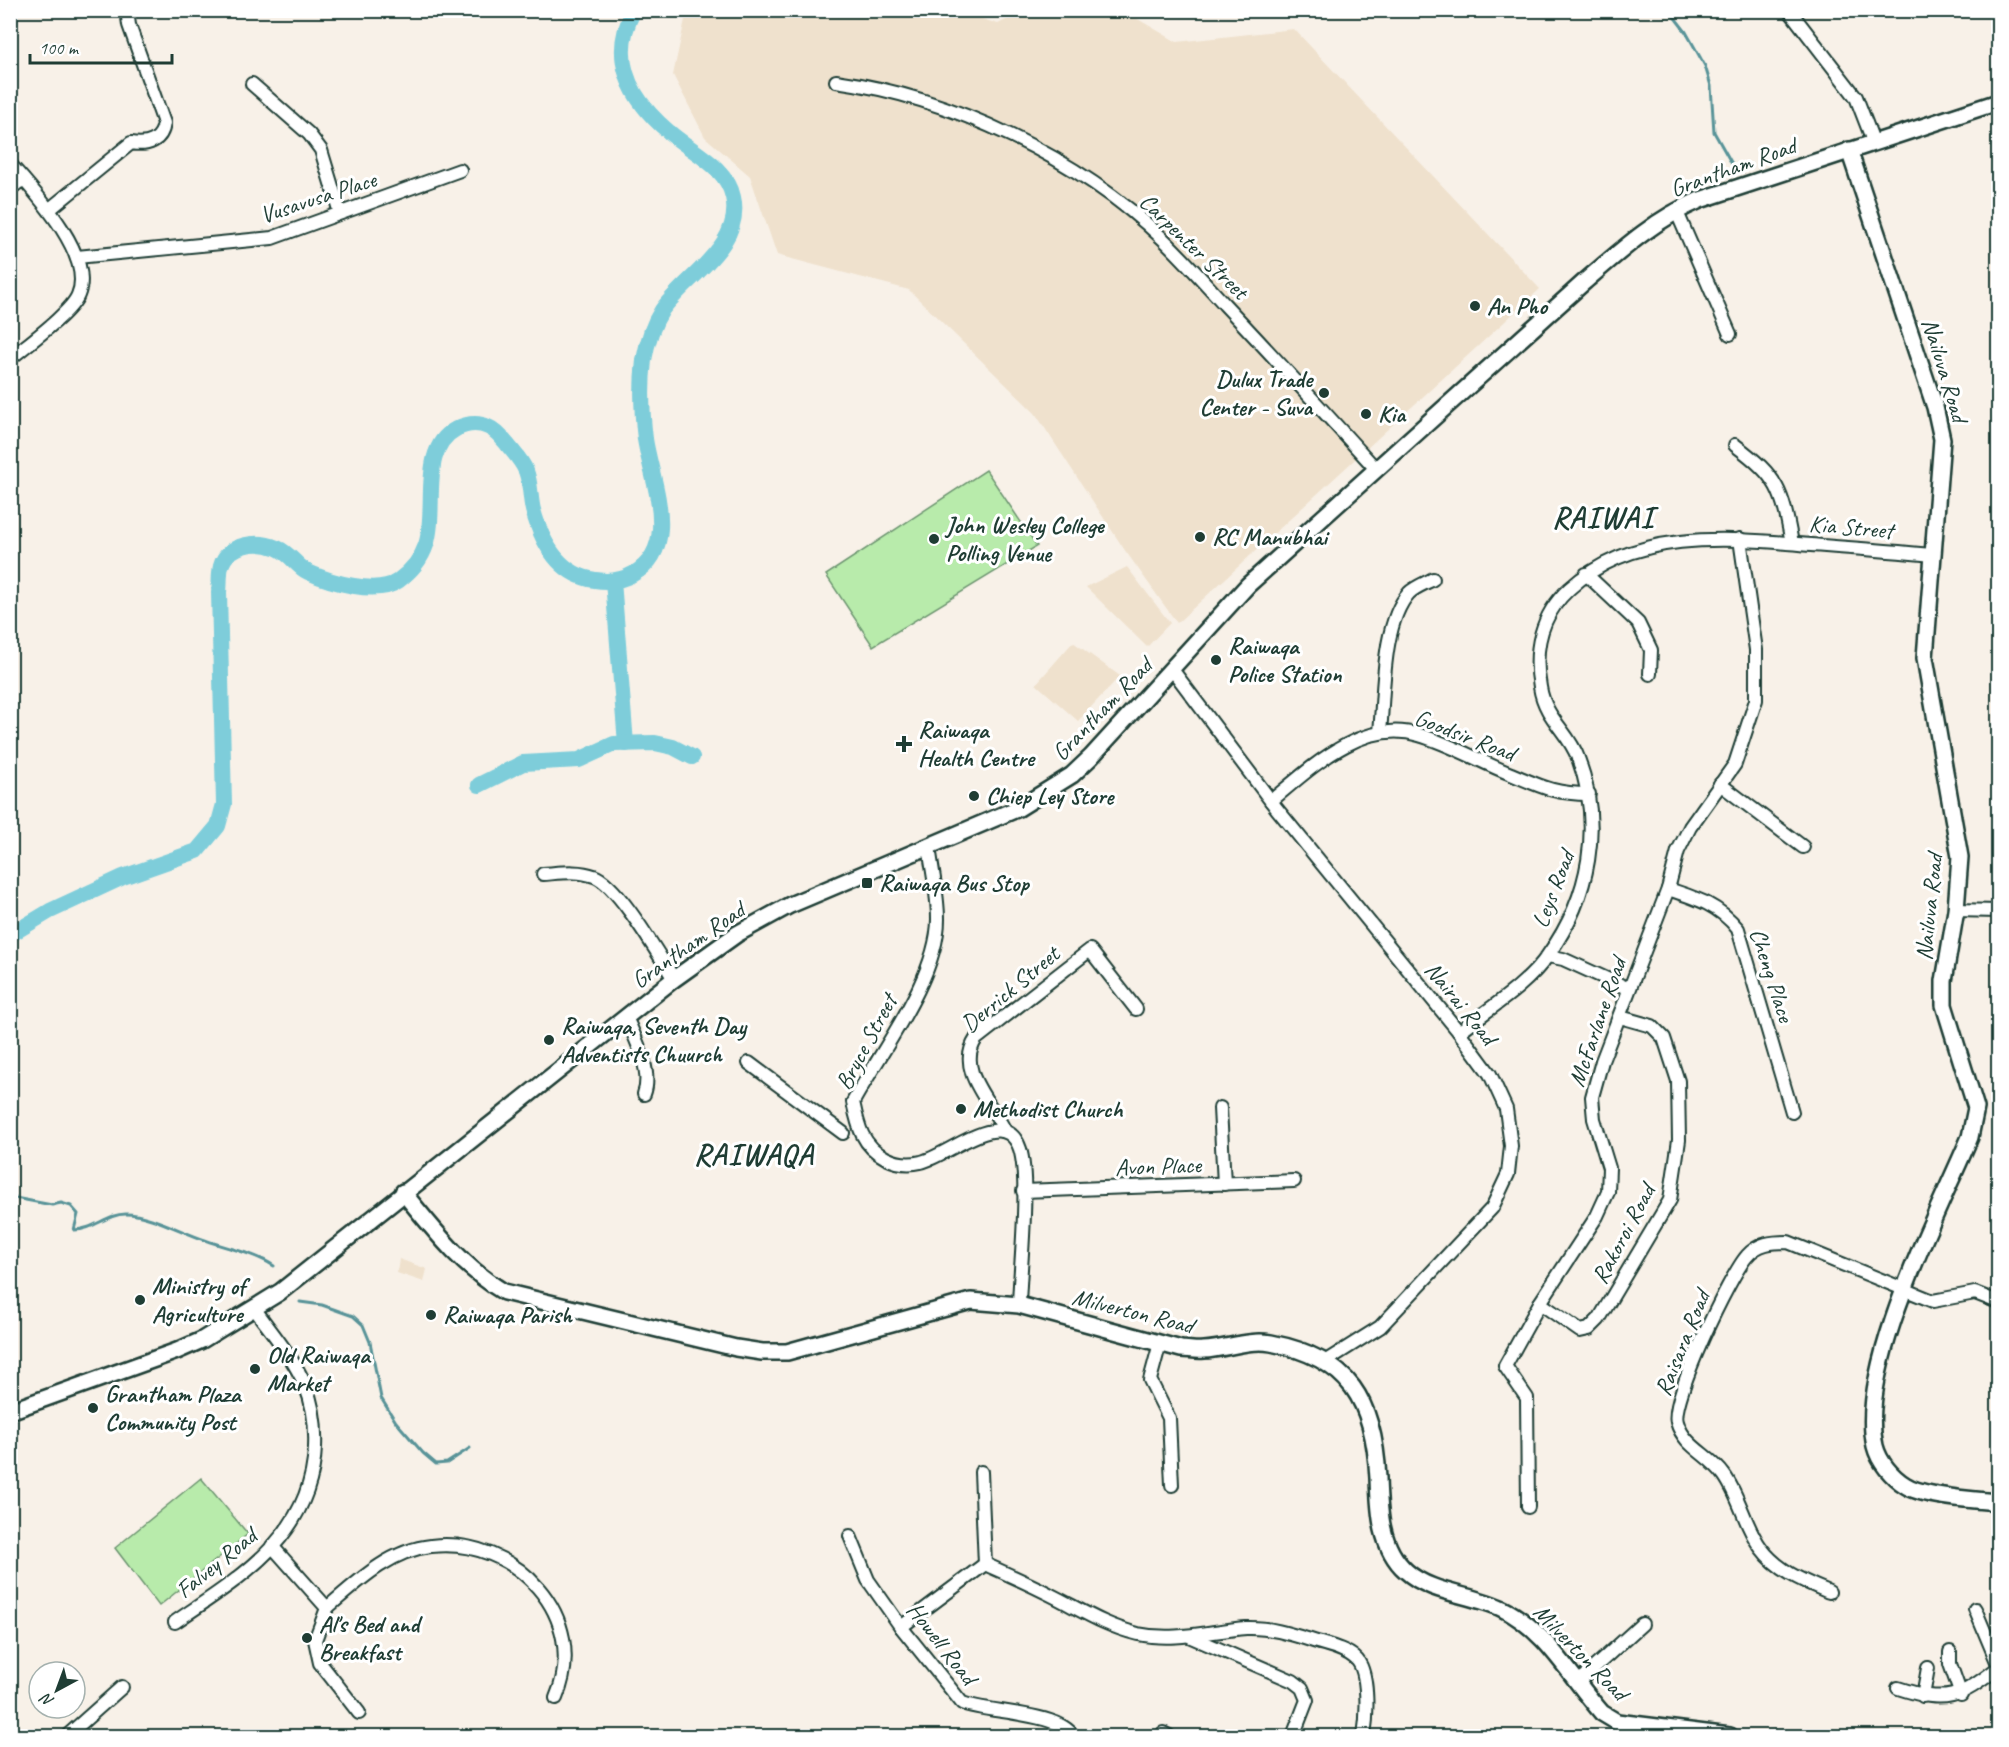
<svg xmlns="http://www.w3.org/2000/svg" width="2009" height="1747" font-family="Caveat,sans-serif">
  <rect width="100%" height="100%" fill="#f8f1e8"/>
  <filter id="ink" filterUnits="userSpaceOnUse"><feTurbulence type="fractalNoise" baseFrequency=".0167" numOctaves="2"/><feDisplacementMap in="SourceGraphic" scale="12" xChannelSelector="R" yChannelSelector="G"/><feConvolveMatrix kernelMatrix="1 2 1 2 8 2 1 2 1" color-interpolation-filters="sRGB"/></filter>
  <g filter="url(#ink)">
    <g fill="#efe1cd">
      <polygon points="954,10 998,24 1024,11 1124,11 1177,42 1294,29 1540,289 1177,623 1124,549 1035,413 909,290 777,255 750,176 705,137 673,75 686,15 693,11"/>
      <polygon points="1127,567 1170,623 1147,647 1086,587"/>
      <polygon points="1073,642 1120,676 1078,721 1036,684"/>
      <polygon points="399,1259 427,1269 424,1282 397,1273"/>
    </g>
    <g fill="#b8ebab" stroke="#6c9470" stroke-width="1.5">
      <polygon points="986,470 1037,546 873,646 826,575"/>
      <polygon points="201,1478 248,1534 159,1606 115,1548"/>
    </g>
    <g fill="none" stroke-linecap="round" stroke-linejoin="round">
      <g stroke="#589398" stroke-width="3">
        <polyline points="1669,10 1686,32 1705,66 1711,86 1714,132 1732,164"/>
        <path d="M10 1200 15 1198 52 1205 61 1203 71 1206 78 1214 74 1230C94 1230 106 1214 126 1214 149 1214 183 1233 205 1240 228 1249 253 1252 274 1266"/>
        <polyline points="300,1302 322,1305 353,1316 363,1325 370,1342 381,1398 396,1422 423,1453 436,1464 447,1463 470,1448"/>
      </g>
      <g stroke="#7ecdda" stroke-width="16">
        <polyline points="613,581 626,744"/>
        <polyline points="479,785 523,763 579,760 614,744 655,743 673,747 692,757"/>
        <path d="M10 935 50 911 123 877 197 851 218 826 224 804 219 592C220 584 219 574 221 566 228 543 258 540 277 548 290 553 297 567 308 572 330 582 377 596 398 581 410 572 421 560 426 545 438 509 418 449 456 429 466 424 477 422 488 427 496 430 502 438 507 444 514 453 522 461 526 471 531 484 530 498 533 510 542 543 559 575 595 580 608 582 621 581 633 574 682 547 651 480 645 439 642 414 641 385 644 360 647 343 653 324 662 310 686 276 744 246 733 197 727 166 690 151 669 132 631 100 608 58 634 10"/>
      </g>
      <defs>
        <g id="minor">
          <polyline points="1789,10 1856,97 1873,141"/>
          <path d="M836 81C951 97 1079 158 1163 239 1185 260 1205 283 1225 305 1276 359 1326 414 1376 469"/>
          <polyline points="252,84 309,134 321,150 340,213"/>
          <path d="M10 164C34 191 95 256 78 295 71 313 26 345 10 359"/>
          <polyline points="10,189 23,179"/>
          <path d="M50 209 131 143C148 146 162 141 164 123L129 25 127 10"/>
          <polyline points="1676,210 1730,334"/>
          <polyline points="77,257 272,238 460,170"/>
          <path d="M1735 445C1779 478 1782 490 1792 543"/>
          <polyline points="1586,574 1638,623 1651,650 1650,674"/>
          <polyline points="1171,668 1277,809 1459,1032 1490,1074 1506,1109 1511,1146 1508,1174 1492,1208 1380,1327 1326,1361"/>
          <path d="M1380 732C1384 693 1382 623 1409 593 1415 587 1426 583 1433 579"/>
          <polyline points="1720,784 1803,847"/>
          <path d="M1271 801C1312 767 1362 718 1419 735 1451 744 1480 762 1511 774 1542 787 1555 794 1589 794"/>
          <path d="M929 846C932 870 938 895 938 919 938 977 881 1051 853 1102 858 1126 862 1146 886 1158 896 1163 909 1165 921 1162 947 1157 1005 1103 1020 1149 1030 1181 1020 1267 1019 1305"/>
          <path d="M543 874C559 873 579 870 594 876 618 884 659 956 674 979"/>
          <path d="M1668 889C1696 898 1719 905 1738 929L1792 1112"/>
          <polyline points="1956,910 1998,911"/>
          <polyline points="1548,956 1563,959 1629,989"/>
          <path d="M626 1017C635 1038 653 1071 644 1094"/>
          <path d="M1459 1032C1488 1009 1527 986 1548 955 1590 897 1603 825 1578 758 1569 732 1545 719 1540 687 1533 650 1541 615 1569 589 1635 528 1729 538 1811 545 1851 548 1892 551 1933 555"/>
          <polyline points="749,1063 843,1133"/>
          <polyline points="1220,1108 1224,1184"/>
          <path d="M1005 1131C992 1103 955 1070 976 1039L1090 950 1136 1009"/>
          <polyline points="1023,1191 1294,1181"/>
          <polyline points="1540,1303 1580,1331 1589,1329 1599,1319 1670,1200 1679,1140 1678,1081 1664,1038 1652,1026 1620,1017"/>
          <polyline points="1160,1343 1150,1380 1169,1418 1172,1485"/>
          <polyline points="981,1472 985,1564"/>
          <polyline points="1528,1507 1527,1398 1505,1366 1540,1303 1597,1216 1608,1192 1609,1168 1594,1119 1592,1097 1602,1061 1668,889 1678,851 1690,827 1735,764 1756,700 1756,650 1740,539"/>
          <path d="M850 1536 868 1580 901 1627 962 1703C989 1713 1059 1712 1073 1736"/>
          <polyline points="272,1546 327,1608 315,1640 320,1663 359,1713"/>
          <path d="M985 1564C1007 1574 1030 1584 1051 1595 1081 1610 1105 1626 1138 1634 1175 1642 1209 1631 1246 1628 1271 1627 1294 1635 1317 1642 1330 1646 1345 1649 1355 1658 1370 1670 1367 1718 1364 1736"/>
          <path d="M1829 1592C1803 1581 1778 1571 1761 1548 1745 1527 1740 1497 1724 1475 1709 1454 1684 1447 1677 1422 1670 1400 1730 1275 1747 1256 1758 1243 1772 1242 1788 1242L1933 1301 1975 1293 1998 1302"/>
          <path d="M327 1608C357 1582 390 1550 431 1546 515 1536 591 1617 556 1698"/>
          <polyline points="1975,1609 1998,1664"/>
          <path d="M175 1622C241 1577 311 1536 315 1448 316 1426 314 1406 305 1385 293 1357 272 1333 254 1308"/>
          <polyline points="901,1627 985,1564"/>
          <polyline points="1191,1637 1293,1681 1302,1688 1307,1700 1293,1736"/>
          <polyline points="1950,1652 1950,1664 1961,1695"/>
          <polyline points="1577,1683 1642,1624"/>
          <path d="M1898 1688C1947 1704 1959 1698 1998 1668"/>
          <polyline points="1923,1696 1928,1668"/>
          <polyline points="1163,1733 1169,1736"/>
          <polyline points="67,1736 122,1687"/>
        </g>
        <g id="major">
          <path d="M1849 150 1935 407 1942 439 1925 658 1960 857 1956 910 1944 981V1005L1976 1108 1970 1137C1938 1213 1857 1367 1875 1446 1879 1462 1892 1477 1905 1485 1922 1497 1976 1500 1998 1502"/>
          <path d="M403 1192C434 1230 462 1267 504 1292L736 1348 762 1352H787L971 1301 1019 1305 1181 1349C1188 1349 1196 1351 1204 1350 1226 1349 1249 1339 1271 1343 1350 1358 1374 1401 1378 1478 1379 1510 1380 1548 1406 1571 1431 1594 1473 1594 1503 1609 1546 1630 1571 1678 1602 1713L1617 1722 1730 1736"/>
          <path d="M10 1411 177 1351 202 1340 280 1292 674 979 737 934 790 905 1019 808 1072 775 1091 757 1248 585 1583 283C1620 251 1655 219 1700 200L1998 102"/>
        </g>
      </defs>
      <use href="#minor" stroke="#1f3d34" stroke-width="16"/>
      <use href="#major" stroke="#1f3d34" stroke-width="20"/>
      <use href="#minor" stroke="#fff" stroke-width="12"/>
      <use href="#major" stroke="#fff" stroke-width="15"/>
    </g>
  </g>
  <g fill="#1f3d34" stroke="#fff" stroke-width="2">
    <circle cx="1475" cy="306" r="6"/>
    <circle cx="1324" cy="393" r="6"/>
    <circle cx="1366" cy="414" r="6"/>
    <circle cx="1200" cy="537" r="6"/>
    <circle cx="934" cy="539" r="6"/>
    <circle cx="1216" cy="660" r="6"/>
    <path d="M901 735h6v6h6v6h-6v6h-6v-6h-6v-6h6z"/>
    <circle cx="974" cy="796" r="6"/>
    <rect x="861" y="877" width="12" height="12" rx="3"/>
    <circle cx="549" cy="1040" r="6"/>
    <circle cx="961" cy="1109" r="6"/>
    <circle cx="140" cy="1300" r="6"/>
    <circle cx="431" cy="1315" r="6"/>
    <circle cx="255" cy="1369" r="6"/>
    <circle cx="93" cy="1408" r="6"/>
    <circle cx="307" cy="1638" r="6"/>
  </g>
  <g text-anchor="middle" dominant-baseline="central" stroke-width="6" stroke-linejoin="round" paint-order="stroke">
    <g font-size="24" fill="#1f3d34" stroke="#fff">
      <text transform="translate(1733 167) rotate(-20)">Grantham Road</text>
      <text transform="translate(318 197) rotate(-18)">Vusavusa Place</text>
      <text transform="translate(1194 246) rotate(44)">Carpenter Street</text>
      <text transform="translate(1945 370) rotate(73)">Nailuva Road</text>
      <text transform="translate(1851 527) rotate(5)">Kia Street</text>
      <text transform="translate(1102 709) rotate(-46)">Grantham Road</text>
      <text transform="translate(1465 735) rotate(21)">Goodsir Road</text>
      <text transform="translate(1553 889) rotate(-69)">Leys Road</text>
      <text transform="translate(1929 907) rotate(-84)">Nailuva Road</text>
      <text transform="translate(688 945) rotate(-35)">Grantham Road</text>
      <text transform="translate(1772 975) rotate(72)">Cheng Place</text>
      <text transform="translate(1010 989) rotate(-40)">Derrick Street</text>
      <text transform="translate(1461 1003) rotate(51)">Nairai Road</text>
      <text transform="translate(1597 1022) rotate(-71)">McFarlane Road</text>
      <text transform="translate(866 1042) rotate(-62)">Bryce Street</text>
      <text transform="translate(1158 1166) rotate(-2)">Avon Place</text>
      <text transform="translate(1623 1234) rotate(-62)">Rakoroi Road</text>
      <text transform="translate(1133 1311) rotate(14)">Milverton Road</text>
      <text transform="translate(1682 1343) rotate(-68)">Raisara Road</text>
      <text transform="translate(216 1563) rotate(-39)">Falvey Road</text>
      <text transform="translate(942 1643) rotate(52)">Howell Road</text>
      <text transform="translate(1581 1652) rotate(46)">Milverton Road</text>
    </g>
    <g font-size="24" font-weight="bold" fill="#1f3d34" stroke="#fff" text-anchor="start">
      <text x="1487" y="306">An Pho</text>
      <text x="1312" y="379" text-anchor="end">Dulux Trade<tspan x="1312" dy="28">Center - Suva</tspan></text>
      <text x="1378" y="414">Kia</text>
      <text x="946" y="525">John Wesley College<tspan x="946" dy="28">Polling Venue</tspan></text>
      <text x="1212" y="537">RC Manubhai</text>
      <text x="1228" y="646">Raiwaqa<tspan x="1228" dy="28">Police Station</tspan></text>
      <text x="918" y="730">Raiwaqa<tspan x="918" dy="28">Health Centre</tspan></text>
      <text x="986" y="796">Chiep Ley Store</text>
      <text x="879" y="883">Raiwaqa Bus Stop</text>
      <text x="561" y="1026">Raiwaqa, Seventh Day<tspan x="561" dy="28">Adventists Chuurch</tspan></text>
      <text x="973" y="1109">Methodist Church</text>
      <text x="152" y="1286">Ministry of<tspan x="152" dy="28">Agriculture</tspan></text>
      <text x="443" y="1315">Raiwaqa Parish</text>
      <text x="267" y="1355">Old Raiwaqa<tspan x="267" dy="28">Market</tspan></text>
      <text x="105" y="1394">Grantham Plaza<tspan x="105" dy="28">Community Post</tspan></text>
      <text x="319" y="1624">Al's Bed and<tspan x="319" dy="28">Breakfast</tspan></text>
    </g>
    <g font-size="30" font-weight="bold" letter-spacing="1.5" fill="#1f3d34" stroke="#fff">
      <text x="1603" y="518">RAIWAI</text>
      <text x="754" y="1155">RAIWAQA</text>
    </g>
  </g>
  <rect width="2009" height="1747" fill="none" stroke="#fff" stroke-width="36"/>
  <rect x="18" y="18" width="1973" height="1711" fill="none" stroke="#1f3d34" stroke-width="2" filter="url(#ink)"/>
  <g transform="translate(57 1690) rotate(221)"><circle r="28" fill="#ffffff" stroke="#a5b1ae" stroke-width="1.5"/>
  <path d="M0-4.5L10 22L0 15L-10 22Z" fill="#1f3d34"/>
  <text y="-9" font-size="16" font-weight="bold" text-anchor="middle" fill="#1f3d34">N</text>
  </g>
  <path d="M30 54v9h142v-9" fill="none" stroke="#1f3d34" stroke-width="3"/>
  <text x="39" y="54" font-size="18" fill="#1f3d34" stroke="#ffffff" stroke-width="4.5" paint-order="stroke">100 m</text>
</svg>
